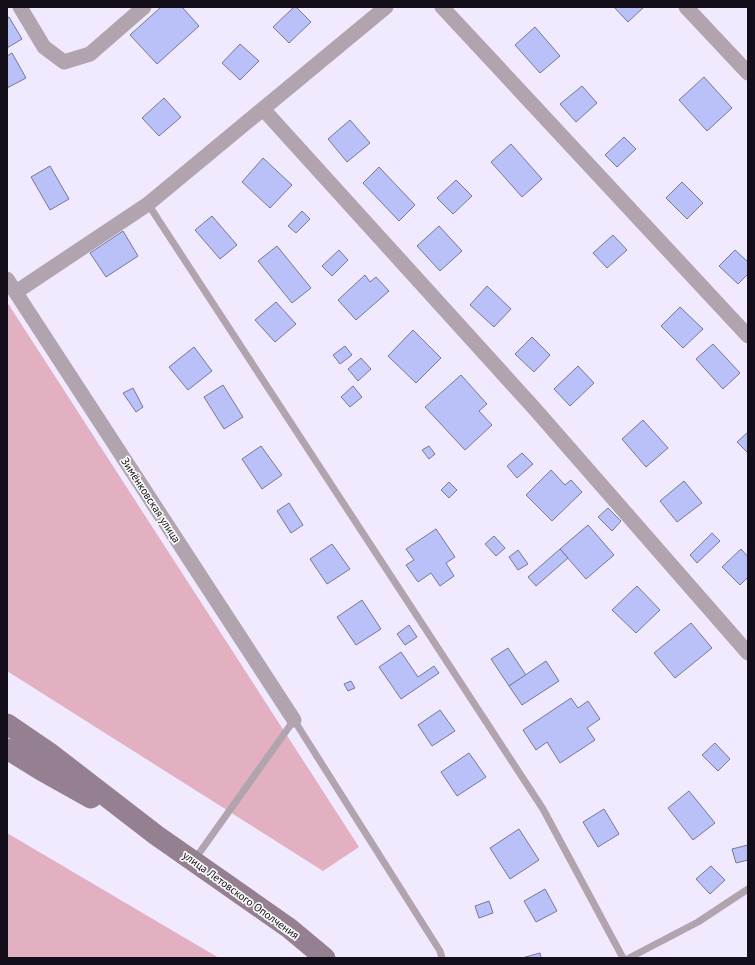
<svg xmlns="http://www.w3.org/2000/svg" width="755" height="965" font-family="'PT Sans',sans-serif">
  <rect width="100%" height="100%" fill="#f1e9fe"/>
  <g fill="#e3b0c1">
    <polygon points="7,302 359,847 323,871 7,671"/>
    <polygon points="7,833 219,958 7,958"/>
  </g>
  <g fill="#b9c1f8" stroke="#747998">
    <polygon points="161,7 182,7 199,26 157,64 130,35"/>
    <polygon points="294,7 296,7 311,22 289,43 273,27"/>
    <polygon points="614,7 644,7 628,22"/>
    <polygon points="9,17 22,39 7,48 7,18"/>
    <polygon points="535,27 560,56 540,73 515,45"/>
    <polygon points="240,44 259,61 240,80 222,63"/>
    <polygon points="12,53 26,78 7,88 7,56"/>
    <polygon points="704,77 732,108 707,131 679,100"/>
    <polygon points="582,86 597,103 576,122 560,104"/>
    <polygon points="164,98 181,117 159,136 142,118"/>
    <polygon points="350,120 370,143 347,162 328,139"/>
    <polygon points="624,137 636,149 617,167 605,155"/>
    <polygon points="511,144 542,179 522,197 491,162"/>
    <polygon points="263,158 292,185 270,208 242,182"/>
    <polygon points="50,166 69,199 50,210 31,177"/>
    <polygon points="379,167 415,205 399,221 363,183"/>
    <polygon points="456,180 472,196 453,214 437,198"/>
    <polygon points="682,182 703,203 687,219 666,198"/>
    <polygon points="302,211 310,219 296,233 288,226"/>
    <polygon points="212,216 237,245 220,259 195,230"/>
    <polygon points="439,226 462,251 440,271 417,246"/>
    <polygon points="123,231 138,256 106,277 90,253"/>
    <polygon points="613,235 627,250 607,268 593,253"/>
    <polygon points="277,246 311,288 292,303 258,261"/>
    <polygon points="339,250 348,260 332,276 322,266"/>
    <polygon points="735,250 748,262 748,274 738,284 719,266"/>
    <polygon points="365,275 370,282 376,277 389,291 356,320 338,300"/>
    <polygon points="487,286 511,309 494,327 470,305"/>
    <polygon points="276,302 296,324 275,342 255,320"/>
    <polygon points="680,307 703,329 683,348 661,326"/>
    <polygon points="413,330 441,358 416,383 388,356"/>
    <polygon points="532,337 550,355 534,372 515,354"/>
    <polygon points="713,344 740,373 723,389 696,359"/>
    <polygon points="345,346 352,355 340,364 333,355"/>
    <polygon points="194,347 212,371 188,390 169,367"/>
    <polygon points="361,358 371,369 358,381 348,369"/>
    <polygon points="578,366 594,383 570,406 554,389"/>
    <polygon points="461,375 487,404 479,411 492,425 465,450 425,407"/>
    <polygon points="223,385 243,417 224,429 204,397"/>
    <polygon points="353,386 362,397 350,407 341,397"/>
    <polygon points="133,388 143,407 136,412 123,393"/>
    <polygon points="643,420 668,448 646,467 622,439"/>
    <polygon points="748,432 748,453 737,442"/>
    <polygon points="261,446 282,475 262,489 242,459"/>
    <polygon points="429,446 435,454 429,459 422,450"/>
    <polygon points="522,453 533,464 517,478 507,466"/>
    <polygon points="551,470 565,485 571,480 582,492 552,521 526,495"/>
    <polygon points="684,481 702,503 677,522 660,501"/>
    <polygon points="449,482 457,490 449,498 441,490"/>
    <polygon points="289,503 303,525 291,533 277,511"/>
    <polygon points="608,508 621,521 612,531 598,517"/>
    <polygon points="588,525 614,555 586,579 560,549"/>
    <polygon points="436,529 455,557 446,563 454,576 440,586 431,573 418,582 406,565 414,560 406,549"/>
    <polygon points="712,533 720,541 697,563 690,555"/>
    <polygon points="494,536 505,548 496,556 485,544"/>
    <polygon points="332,544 350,569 327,584 310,559"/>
    <polygon points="560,549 568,558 536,586 528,577"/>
    <polygon points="741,549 748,557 748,577 740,585 722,567"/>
    <polygon points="518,550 528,564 518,570 509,557"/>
    <polygon points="637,586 660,610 636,633 612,610"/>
    <polygon points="362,600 381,629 356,645 337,617"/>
    <polygon points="691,623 712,648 675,678 654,653"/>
    <polygon points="409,625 417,637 405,645 397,634"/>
    <polygon points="508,648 526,675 509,686 491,659"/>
    <polygon points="401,652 418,677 434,666 439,673 401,699 379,667"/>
    <polygon points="546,661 559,681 522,705 509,686"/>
    <polygon points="351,681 355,688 348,691 344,684"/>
    <polygon points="571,698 578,708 588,701 600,719 587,728 595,740 560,763 547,742 536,750 523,730"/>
    <polygon points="440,710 455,731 432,746 418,725"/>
    <polygon points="715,743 730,759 718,771 702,755"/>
    <polygon points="469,753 486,777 457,796 441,772"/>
    <polygon points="689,791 715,823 693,840 668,808"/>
    <polygon points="604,809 619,834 598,847 583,822"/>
    <polygon points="519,829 539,860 510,879 490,848"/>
    <polygon points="748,845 748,860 736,863 732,849"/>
    <polygon points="711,866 725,880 710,894 696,879"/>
    <polygon points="545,889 557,911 536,922 524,901"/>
    <polygon points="489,901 493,913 479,918 475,906"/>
    <polygon points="540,953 541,958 522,958"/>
  </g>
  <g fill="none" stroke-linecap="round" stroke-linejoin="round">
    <g stroke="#b1a4af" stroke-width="7">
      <polyline points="148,204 543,809 623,958"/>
      <polyline points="195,859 294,720 440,951 442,958"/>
      <polyline points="629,958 698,922 748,889"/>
    </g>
    <g stroke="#b1a4af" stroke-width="15">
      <polyline points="20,7 44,47 64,62 90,54 144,7"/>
      <polyline points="442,7 748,336"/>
      <polyline points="686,7 748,73"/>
      <polyline points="263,109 534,408 748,653"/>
      <polyline points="7,279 294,720"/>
      <polyline points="16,292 148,204 386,7"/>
    </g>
    <g stroke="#948091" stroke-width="21">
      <polyline points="7,724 51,754 156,835 289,928 325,958"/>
      <polyline points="7,749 41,770 91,798"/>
    </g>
  </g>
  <g text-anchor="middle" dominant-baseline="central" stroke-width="3.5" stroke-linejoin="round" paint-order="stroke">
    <g font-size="11" fill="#130e19" stroke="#fafafa">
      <text transform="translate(151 500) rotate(57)">Зимёнковская улица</text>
      <text transform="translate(241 895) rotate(36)">улица Летовского Ополчения</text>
    </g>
  </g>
  <rect width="755" height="965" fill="none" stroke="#130e19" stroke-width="16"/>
</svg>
